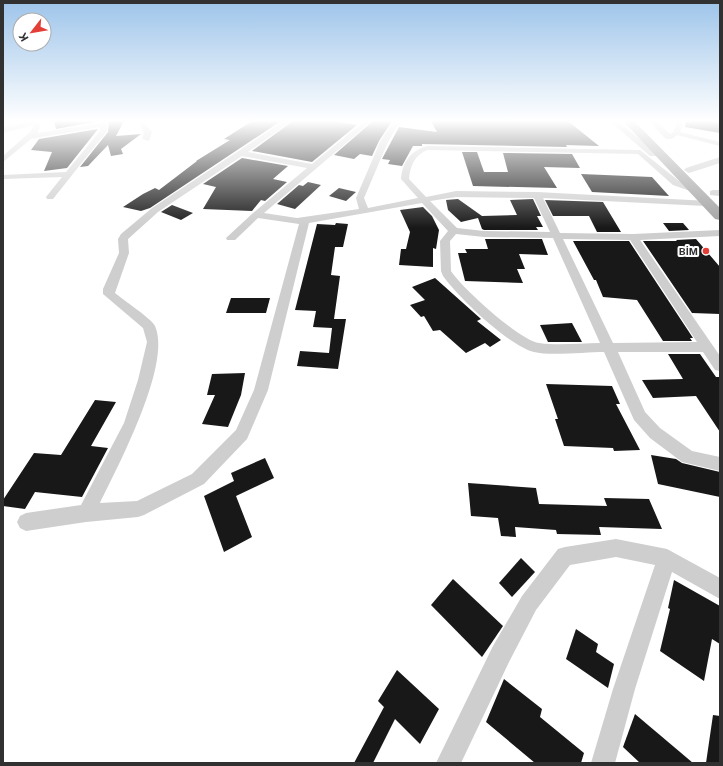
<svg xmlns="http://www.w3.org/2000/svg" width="723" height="766" font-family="'Public Sans',sans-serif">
  <rect width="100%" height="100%" fill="#fff"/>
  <g fill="#181818">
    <polygon points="54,121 100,121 56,129"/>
    <polygon points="109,121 124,121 116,136 141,134 121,149 123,154 111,156 108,145 88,166 80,167 108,132"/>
    <polygon points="252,121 281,121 150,208 141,211 123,207 143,194 155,188 159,190 197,161 196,161 230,140 224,139"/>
    <polygon points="293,121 333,121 357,125 312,162 252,151"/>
    <polygon points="373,121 392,121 379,141 372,156 360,154 354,159 334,155"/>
    <polygon points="431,121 568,121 599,146 566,145 567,147 422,144 422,146 413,146 402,166 388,164 390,160 382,159 399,127 437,132"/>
    <polygon points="686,121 720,121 720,133 685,127"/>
    <polygon points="98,129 67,168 44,171 52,152 31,150 39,139"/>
    <polygon points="462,152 477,152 484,172 508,172 503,153 572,154 580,168 544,167 557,188 473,186"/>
    <polygon points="242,158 288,166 273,179 287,182 265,201 261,200 252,211 203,209 216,187 203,184"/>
    <polygon points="581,174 652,177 669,196 592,192"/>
    <polygon points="308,182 321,185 295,209 277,204 299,185 303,186"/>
    <polygon points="339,188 356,192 346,201 329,196"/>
    <polygon points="458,199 482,216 517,215 510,200 533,199 541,216 537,216 543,227 536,227 538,230 484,230 482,229 478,218 461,222 448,210 446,200"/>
    <polygon points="545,200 603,202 621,232 597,232 589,216 553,216"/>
    <polygon points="172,205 193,213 181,220 161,212"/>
    <polygon points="423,207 432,216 439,230 436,249 433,248 433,267 399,265 401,249 406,249 410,232 400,210"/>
    <polygon points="336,223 348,224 343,247 335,247 331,275 340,276 334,319 346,319 338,369 297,366 300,351 329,353 332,328 313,327 316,311 295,310 317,224 335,225"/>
    <polygon points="663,223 683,223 689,230 669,231"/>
    <polygon points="485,239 542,239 548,255 519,254 525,269 517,269 523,283 465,281 458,253 467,253 465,249 488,249"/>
    <polygon points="696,239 720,267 720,314 692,313 643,241 677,241 676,240"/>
    <polygon points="573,241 629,241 693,338 690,338 692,341 663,341 637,300 603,297 596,280 594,280"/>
    <polygon points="435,278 481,319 477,321 501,340 490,347 485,343 466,353 440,330 433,331 424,316 421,317 410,305 425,300 412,287"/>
    <polygon points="231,298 270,298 266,313 226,313"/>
    <polygon points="572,323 582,342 548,342 540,325"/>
    <polygon points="668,354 700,354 716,377 720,377 720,432 696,396 653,398 642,380 683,379"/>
    <polygon points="245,373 241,395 228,427 202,424 215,395 207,395 212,374"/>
    <polygon points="546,384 612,386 620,404 616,404 640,450 614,451 613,448 564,446 555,419 558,419"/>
    <polygon points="95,400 116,402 91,446 108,448 82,497 35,492 25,509 3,506 3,500 34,453 61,455"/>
    <polygon points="651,455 676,459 682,463 720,472 720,497 658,484"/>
    <polygon points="265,458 274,478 236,496 252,537 224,552 204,496 234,481 231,473"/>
    <polygon points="468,483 536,488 539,504 607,506 604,498 649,499 662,529 599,527 601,535 557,534 556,530 515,527 516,537 501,536 498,518 471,516"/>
    <polygon points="521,558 535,572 512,597 499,583"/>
    <polygon points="453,579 503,626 482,657 431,605"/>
    <polygon points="674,580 720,606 720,644 712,639 704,681 660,651 670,609 668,608"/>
    <polygon points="576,629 598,644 596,652 614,664 608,688 566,659"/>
    <polygon points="397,670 439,709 420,744 395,719 373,763 354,763 384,707 378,701"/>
    <polygon points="504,679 542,709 540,717 584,753 581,763 535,763 486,722"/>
    <polygon points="635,714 693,763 640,763 623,747"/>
    <polygon points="713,715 720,716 720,763 706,763"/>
  </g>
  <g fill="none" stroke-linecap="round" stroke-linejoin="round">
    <g fill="#cecece" fill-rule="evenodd">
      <polygon points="102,121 108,121 107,131 53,199 47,199 46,197 62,177 3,179 3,175 66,172 100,131 100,127 31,139 3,162 3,156 31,131 35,122 40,123 40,127 37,133 101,123"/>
      <polygon points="137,121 143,121 152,132 149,141 142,139 144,132"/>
      <path d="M284 121H292L248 152 312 164 365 121H372L264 213 297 218 359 209 356 198 380 142 394 121H400L388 142 364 198 368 208 418 198 401 179C402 162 411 150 428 146L640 150 679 181 696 187 697 189 693 192 673 185 638 154 428 150C415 154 410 166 409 179L426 197 456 191 537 192 709 201V205L706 206 543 198 560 233 633 234 720 230V236L640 240 720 356V371L715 370 703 352H618L645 412 660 428 692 451 720 457V471L682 462 650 438 634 420 604 352C587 352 549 356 534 352 509 346 458 297 443 276L441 271 440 241 448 231 422 203 309 223 268 390 247 439 204 484 144 515 138 517 86 522 26 531 20 528 17 522 20 516 26 513 81 505 124 423 138 380 147 342 143 328 103 294V289L119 253 118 239 121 234 152 208ZM242 156 307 168 253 213 226 238 227 240H235L258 218 299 224 254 390 236 430 192 474 137 501 100 503C118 466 172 364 155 326 152 319 122 299 115 293L129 253 128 239 158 212ZM456 197 534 198 550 232 484 231 457 228 430 201ZM456 234 484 237 553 238 600 343C580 343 559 346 539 343 520 341 461 287 451 271L450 241ZM563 239 630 240 697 342 613 343Z"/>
      <polygon points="610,121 617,121 656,152 656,156 650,156"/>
      <polygon points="649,121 656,121 670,134 673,132 678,121 684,121 680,132 720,142 720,146 677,135 672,139 666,139"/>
      <polygon points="713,190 720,190 720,196 710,195 710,191"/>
      <polygon points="616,539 667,549 720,578 720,599 672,572 635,689 615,763 591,763 613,689 655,565 616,557 570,565 536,610 509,662 461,763 436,763 493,646 522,596 558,549 565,547"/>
    </g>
    <g fill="#cecece" fill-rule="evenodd">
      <polygon points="33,121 49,121 3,133 3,127"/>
      <polygon points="720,157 720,163 689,173 684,170 686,168"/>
    </g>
    <polygon fill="#a0a0a0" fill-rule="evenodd" points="623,121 634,121 720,208 720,220 715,219"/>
  </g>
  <linearGradient id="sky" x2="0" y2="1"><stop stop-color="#9dc4ea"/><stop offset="0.53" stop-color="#fff"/><stop offset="1" stop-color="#fff" stop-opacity="0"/></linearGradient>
  <rect width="723" height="228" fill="url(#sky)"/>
  <circle fill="#e43f37" stroke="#fff" stroke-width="1.5" cx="706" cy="251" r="4"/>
  <g text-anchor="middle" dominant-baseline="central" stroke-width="4" stroke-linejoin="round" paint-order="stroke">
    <g font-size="10" font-weight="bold" fill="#313131" stroke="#fff" text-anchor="end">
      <text x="698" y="251">BİM</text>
    </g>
  </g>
  <rect width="723" height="766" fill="none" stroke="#313131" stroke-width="8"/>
  <g transform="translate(32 32) rotate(239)"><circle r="19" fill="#ffffff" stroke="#adadad"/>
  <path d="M0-3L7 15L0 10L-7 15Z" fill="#e43f37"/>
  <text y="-6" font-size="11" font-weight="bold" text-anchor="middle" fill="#313131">K</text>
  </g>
</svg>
